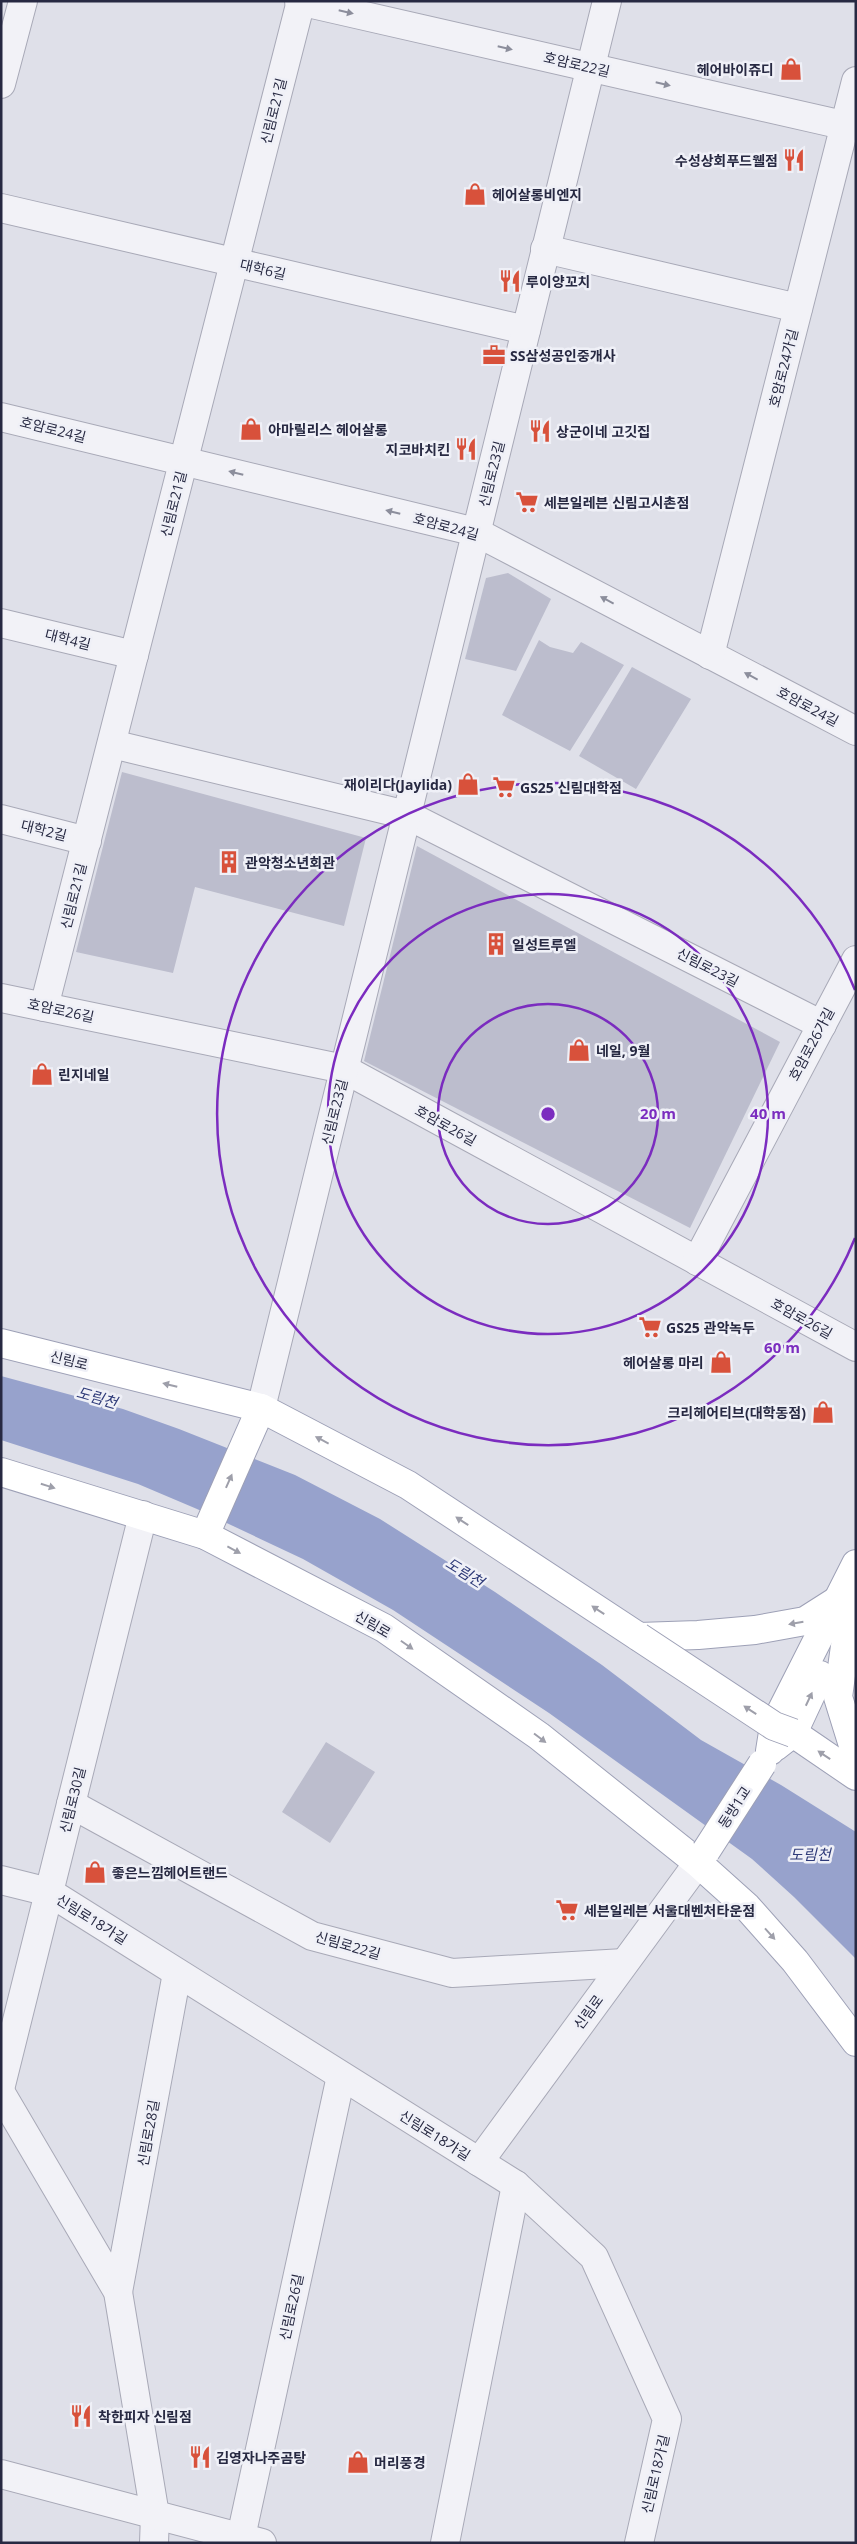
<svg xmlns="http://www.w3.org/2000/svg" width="857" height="2544" font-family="'Open Sans','Noto Sans KR',sans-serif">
  <rect width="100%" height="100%" fill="#dfe0e9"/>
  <polygon fill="#97a2cc" points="1,1376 123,1409 179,1429 295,1475 380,1519 495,1592 602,1665 701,1740 781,1785 856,1832 856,1959 794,1897 752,1859 549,1713 393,1610 303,1559 197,1509 138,1484 1,1440"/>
  <g fill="#bcbdcd">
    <polygon points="508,573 551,599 516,671 465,659 486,578"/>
    <polygon points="539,640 550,647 573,653 581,642 624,665 570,751 502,715"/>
    <polygon points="632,667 691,699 636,789 579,756"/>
    <polygon points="122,772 366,838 344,926 195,887 173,973 76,952"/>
    <polygon points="417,846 780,1042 690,1228 364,1061"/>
    <polygon points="326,1742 375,1772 330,1843 282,1812"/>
  </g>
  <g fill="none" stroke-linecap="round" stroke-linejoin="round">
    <defs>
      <g id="minor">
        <polyline points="299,1 856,128"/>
        <polyline points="1,84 23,1"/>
        <polyline points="1,208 526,330"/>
        <polyline points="545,249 798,308"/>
        <polyline points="1,417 476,532 856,731"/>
        <polyline points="1,623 134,655"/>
        <polyline points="710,655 856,81"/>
        <polyline points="112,744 407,815 822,1025"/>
        <polyline points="1,819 87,841"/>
        <polyline points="1,998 344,1069 856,1347"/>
        <polyline points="44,1007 301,1"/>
        <polyline points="697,1261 856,960"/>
        <polyline points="261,1408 607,1"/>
        <polyline points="71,1804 312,1936 452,1973 624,1963"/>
        <polyline points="1,1880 49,1892 516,2185 594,2257 667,2419 639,2543"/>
        <polyline points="1,2085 143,1515"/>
        <polyline points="1,2093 118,2292 155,2515 154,2543"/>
        <polyline points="479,2162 698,1863"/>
        <polyline points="118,2292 177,1973"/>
        <polyline points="1,2474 262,2543"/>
        <polyline points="241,2537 341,2076"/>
        <polyline points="445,2543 516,2185"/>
      </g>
      <g id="major">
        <polyline points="1,1343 261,1408 408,1485 639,1637 698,1635 755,1630 805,1621 838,1600"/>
        <polyline points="1,1472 205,1535 384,1628 539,1736 698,1863 747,1907 795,1961 856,2042"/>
        <polyline points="205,1535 261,1408"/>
        <polyline points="850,1610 838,1697 856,1755"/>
        <polyline points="793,1733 856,1776"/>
        <polyline points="775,1747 793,1733 820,1675"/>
        <polyline points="770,1751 774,1726 856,1564"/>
      </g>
    </defs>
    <use href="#minor" stroke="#a8a9b7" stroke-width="30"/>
    <use href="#major" stroke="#9da0b6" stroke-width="30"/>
    <use href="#minor" stroke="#f2f2f7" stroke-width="28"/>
    <use href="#major" stroke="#fff" stroke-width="28"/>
    <defs>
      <g id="major-bridge">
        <polyline points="639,1637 774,1726 793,1733"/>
        <polyline points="706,1851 762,1764"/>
      </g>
    </defs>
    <use href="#major-bridge" stroke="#9da0b6" stroke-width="30" stroke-linecap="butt"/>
    <use href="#major-bridge" stroke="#fff" stroke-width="28"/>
  </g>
  <defs><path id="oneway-solid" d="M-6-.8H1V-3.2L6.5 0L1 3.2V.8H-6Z" transform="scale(1.25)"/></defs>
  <g fill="#8c8e9c">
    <use href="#oneway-solid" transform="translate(346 12) rotate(13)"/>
    <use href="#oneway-solid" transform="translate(505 48) rotate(13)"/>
    <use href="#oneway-solid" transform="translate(663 84) rotate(13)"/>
    <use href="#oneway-solid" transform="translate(236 473) rotate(-166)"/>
    <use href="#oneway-solid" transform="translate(393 512) rotate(-166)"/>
    <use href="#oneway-solid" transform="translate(607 600) rotate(-152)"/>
    <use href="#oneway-solid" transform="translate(751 676) rotate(-152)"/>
  </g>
  <g fill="#9e9faa">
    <use href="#oneway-solid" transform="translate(170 1385) rotate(-166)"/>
    <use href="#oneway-solid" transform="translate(322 1440) rotate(-152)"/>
    <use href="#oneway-solid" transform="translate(229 1481) rotate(-66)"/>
    <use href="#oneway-solid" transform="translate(48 1486) rotate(17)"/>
    <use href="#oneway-solid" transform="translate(462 1521) rotate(-147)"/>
    <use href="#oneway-solid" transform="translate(234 1550) rotate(28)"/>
    <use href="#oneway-solid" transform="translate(598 1610) rotate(-147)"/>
    <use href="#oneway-solid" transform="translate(796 1623) rotate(170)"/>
    <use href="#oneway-solid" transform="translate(407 1645) rotate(35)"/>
    <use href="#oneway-solid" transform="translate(809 1699) rotate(-65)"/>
    <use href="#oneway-solid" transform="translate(750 1710) rotate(-147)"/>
    <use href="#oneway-solid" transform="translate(540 1738) rotate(37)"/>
    <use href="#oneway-solid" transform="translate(824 1755) rotate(-146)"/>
    <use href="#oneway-solid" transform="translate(770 1934) rotate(48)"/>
  </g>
  <g fill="none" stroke="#7b2cbf" stroke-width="2.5">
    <circle cx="548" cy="1114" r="110"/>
    <circle cx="548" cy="1114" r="220"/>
    <path d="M855 1238A331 331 0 1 1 855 990"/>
  </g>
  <defs>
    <symbol id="shop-bare" viewBox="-9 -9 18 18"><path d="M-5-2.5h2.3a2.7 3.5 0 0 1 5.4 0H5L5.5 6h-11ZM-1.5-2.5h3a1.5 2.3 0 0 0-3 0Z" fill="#d8513b" stroke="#eff0f7" stroke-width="2.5" paint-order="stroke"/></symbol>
    <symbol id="restaurant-bare" viewBox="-9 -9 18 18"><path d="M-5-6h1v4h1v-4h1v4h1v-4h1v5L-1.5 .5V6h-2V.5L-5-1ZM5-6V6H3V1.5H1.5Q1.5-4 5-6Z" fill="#d8513b" stroke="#eff0f7" stroke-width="2.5" paint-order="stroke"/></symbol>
    <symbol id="office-bare" viewBox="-9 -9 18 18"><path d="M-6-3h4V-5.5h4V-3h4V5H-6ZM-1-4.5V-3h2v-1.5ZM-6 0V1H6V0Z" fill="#d8513b" stroke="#eff0f7" stroke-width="2.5" paint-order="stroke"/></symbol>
    <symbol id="supermarket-bare" viewBox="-9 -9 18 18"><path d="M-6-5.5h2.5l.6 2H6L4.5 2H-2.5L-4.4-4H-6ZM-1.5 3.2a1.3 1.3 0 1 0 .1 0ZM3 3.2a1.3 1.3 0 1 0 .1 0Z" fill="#d8513b" stroke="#eff0f7" stroke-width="2.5" paint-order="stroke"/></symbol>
    <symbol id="building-bare" viewBox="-9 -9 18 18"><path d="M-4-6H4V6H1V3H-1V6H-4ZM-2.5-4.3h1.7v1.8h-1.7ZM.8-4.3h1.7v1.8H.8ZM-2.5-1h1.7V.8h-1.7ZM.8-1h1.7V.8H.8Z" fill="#d8513b" stroke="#eff0f7" stroke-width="2.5" paint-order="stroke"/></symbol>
  </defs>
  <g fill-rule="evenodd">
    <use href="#shop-bare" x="775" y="53" width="32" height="32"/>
    <use href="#restaurant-bare" x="778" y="144" width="32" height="32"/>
    <use href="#shop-bare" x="459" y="178" width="32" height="32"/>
    <use href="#restaurant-bare" x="494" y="265" width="32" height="32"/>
    <use href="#office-bare" x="478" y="339" width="32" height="32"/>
    <use href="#shop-bare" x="235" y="413" width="32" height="32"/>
    <use href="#restaurant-bare" x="524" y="415" width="32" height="32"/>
    <use href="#restaurant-bare" x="450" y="433" width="32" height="32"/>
    <use href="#supermarket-bare" x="511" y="486" width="32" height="32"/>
    <use href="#shop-bare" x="452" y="768" width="32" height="32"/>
    <use href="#supermarket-bare" x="488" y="771" width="32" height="32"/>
    <use href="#building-bare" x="213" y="846" width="32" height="32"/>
    <use href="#building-bare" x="480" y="928" width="32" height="32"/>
    <use href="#shop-bare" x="563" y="1034" width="32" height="32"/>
    <use href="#shop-bare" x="26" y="1058" width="32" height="32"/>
    <use href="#supermarket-bare" x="634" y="1311" width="32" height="32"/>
    <use href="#shop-bare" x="705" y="1346" width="32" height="32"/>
    <use href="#shop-bare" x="807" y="1396" width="32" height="32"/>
    <use href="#shop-bare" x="79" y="1856" width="32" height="32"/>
    <use href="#supermarket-bare" x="551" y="1894" width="32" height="32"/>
    <use href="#restaurant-bare" x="65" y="2400" width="32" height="32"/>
    <use href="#restaurant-bare" x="184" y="2441" width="32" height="32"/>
    <use href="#shop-bare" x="342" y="2446" width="32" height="32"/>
  </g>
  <g text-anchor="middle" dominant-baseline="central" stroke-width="5" stroke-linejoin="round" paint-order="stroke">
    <g font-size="14" fill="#272942" stroke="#eff0f7">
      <text transform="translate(577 64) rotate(13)">호암로22길</text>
      <text transform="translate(273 111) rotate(-76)">신림로21길</text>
      <text transform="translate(263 269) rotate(13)">대학6길</text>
      <text transform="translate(783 368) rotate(-76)">호암로24가길</text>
      <text transform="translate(53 429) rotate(14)">호암로24길</text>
      <text transform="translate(491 474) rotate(-76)">신림로23길</text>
      <text transform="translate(173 504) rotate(-76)">신림로21길</text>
      <text transform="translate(446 526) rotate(15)">호암로24길</text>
      <text transform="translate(68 639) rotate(14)">대학4길</text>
      <text transform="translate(808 706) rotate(28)">호암로24길</text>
      <text transform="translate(44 830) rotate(14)">대학2길</text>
      <text transform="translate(73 896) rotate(-76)">신림로21길</text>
      <text transform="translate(708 967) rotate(27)">신림로23길</text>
      <text transform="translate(61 1010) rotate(12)">호암로26길</text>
      <text transform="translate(811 1044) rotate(-62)">호암로26가길</text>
      <text transform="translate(334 1112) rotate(-76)">신림로23길</text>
      <text transform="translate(446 1125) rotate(29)">호암로26길</text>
      <text transform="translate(802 1318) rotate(29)">호암로26길</text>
      <text transform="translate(69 1360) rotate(14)">신림로</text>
      <text transform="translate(373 1624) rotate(30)">신림로</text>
      <text transform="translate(72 1800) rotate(-76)">신림로30길</text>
      <text transform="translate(734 1807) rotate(-57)">동방1교</text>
      <text transform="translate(92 1919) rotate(32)">신림로18가길</text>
      <text transform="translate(348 1945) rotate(16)">신림로22길</text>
      <text transform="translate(588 2012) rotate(-54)">신림로</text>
      <text transform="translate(148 2133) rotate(-80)">신림로28길</text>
      <text transform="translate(435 2135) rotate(32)">신림로18가길</text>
      <text transform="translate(291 2307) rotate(-78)">신림로26길</text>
      <text transform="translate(655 2474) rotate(-77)">신림로18가길</text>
    </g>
    <g font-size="14" font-weight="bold" fill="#272942" stroke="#eff0f7" text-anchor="start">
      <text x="774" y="69" text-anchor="end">헤어바이쥬디</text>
      <text x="778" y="160" text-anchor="end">수성상회푸드웰점</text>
      <text x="492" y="194">헤어살롱비엔지</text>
      <text x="526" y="281">루이양꼬치</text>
      <text x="510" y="355">SS삼성공인중개사</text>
      <text x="268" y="429">아마릴리스 헤어살롱</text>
      <text x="556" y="431">상군이네 고깃집</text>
      <text x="450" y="449" text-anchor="end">지코바치킨</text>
      <text x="544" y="502">세븐일레븐 신림고시촌점</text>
      <text x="452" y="784" text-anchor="end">재이리다(Jaylida)</text>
      <text x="520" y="787">GS25 신림대학점</text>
      <text x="245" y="862">관악청소년회관</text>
      <text x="512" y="944">일성트루엘</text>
      <text x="596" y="1050">네일, 9월</text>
      <text x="58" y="1074">린지네일</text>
      <text x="666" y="1327">GS25 관악녹두</text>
      <text x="704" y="1362" text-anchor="end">헤어살롱 마리</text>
      <text x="806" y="1412" text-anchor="end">크리헤어티브(대학동점)</text>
      <text x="112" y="1872">좋은느낌헤어트랜드</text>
      <text x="584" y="1910">세븐일레븐 서울대벤처타운점</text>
      <text x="98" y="2416">착한피자 신림점</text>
      <text x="216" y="2457">김영자나주곰탕</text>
      <text x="374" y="2462">머리풍경</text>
    </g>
    <g font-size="15" font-style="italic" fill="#2e3a78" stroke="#eff0f7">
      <text transform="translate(97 1397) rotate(16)">도림천</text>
      <text transform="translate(465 1572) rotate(32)">도림천</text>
      <text x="810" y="1854">도림천</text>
    </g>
  </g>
  <circle cx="548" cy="1114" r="8" fill="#7b2cbf" stroke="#eff0f7" stroke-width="2.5"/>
  <g font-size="15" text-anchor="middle" font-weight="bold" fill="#7b2cbf" stroke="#eff0f7" stroke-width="5" stroke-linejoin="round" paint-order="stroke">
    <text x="658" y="1119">20 m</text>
    <text x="768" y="1119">40 m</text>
    <text x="782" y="1353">60 m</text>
  </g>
  <rect width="857" height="2544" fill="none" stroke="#272942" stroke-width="5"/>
</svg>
